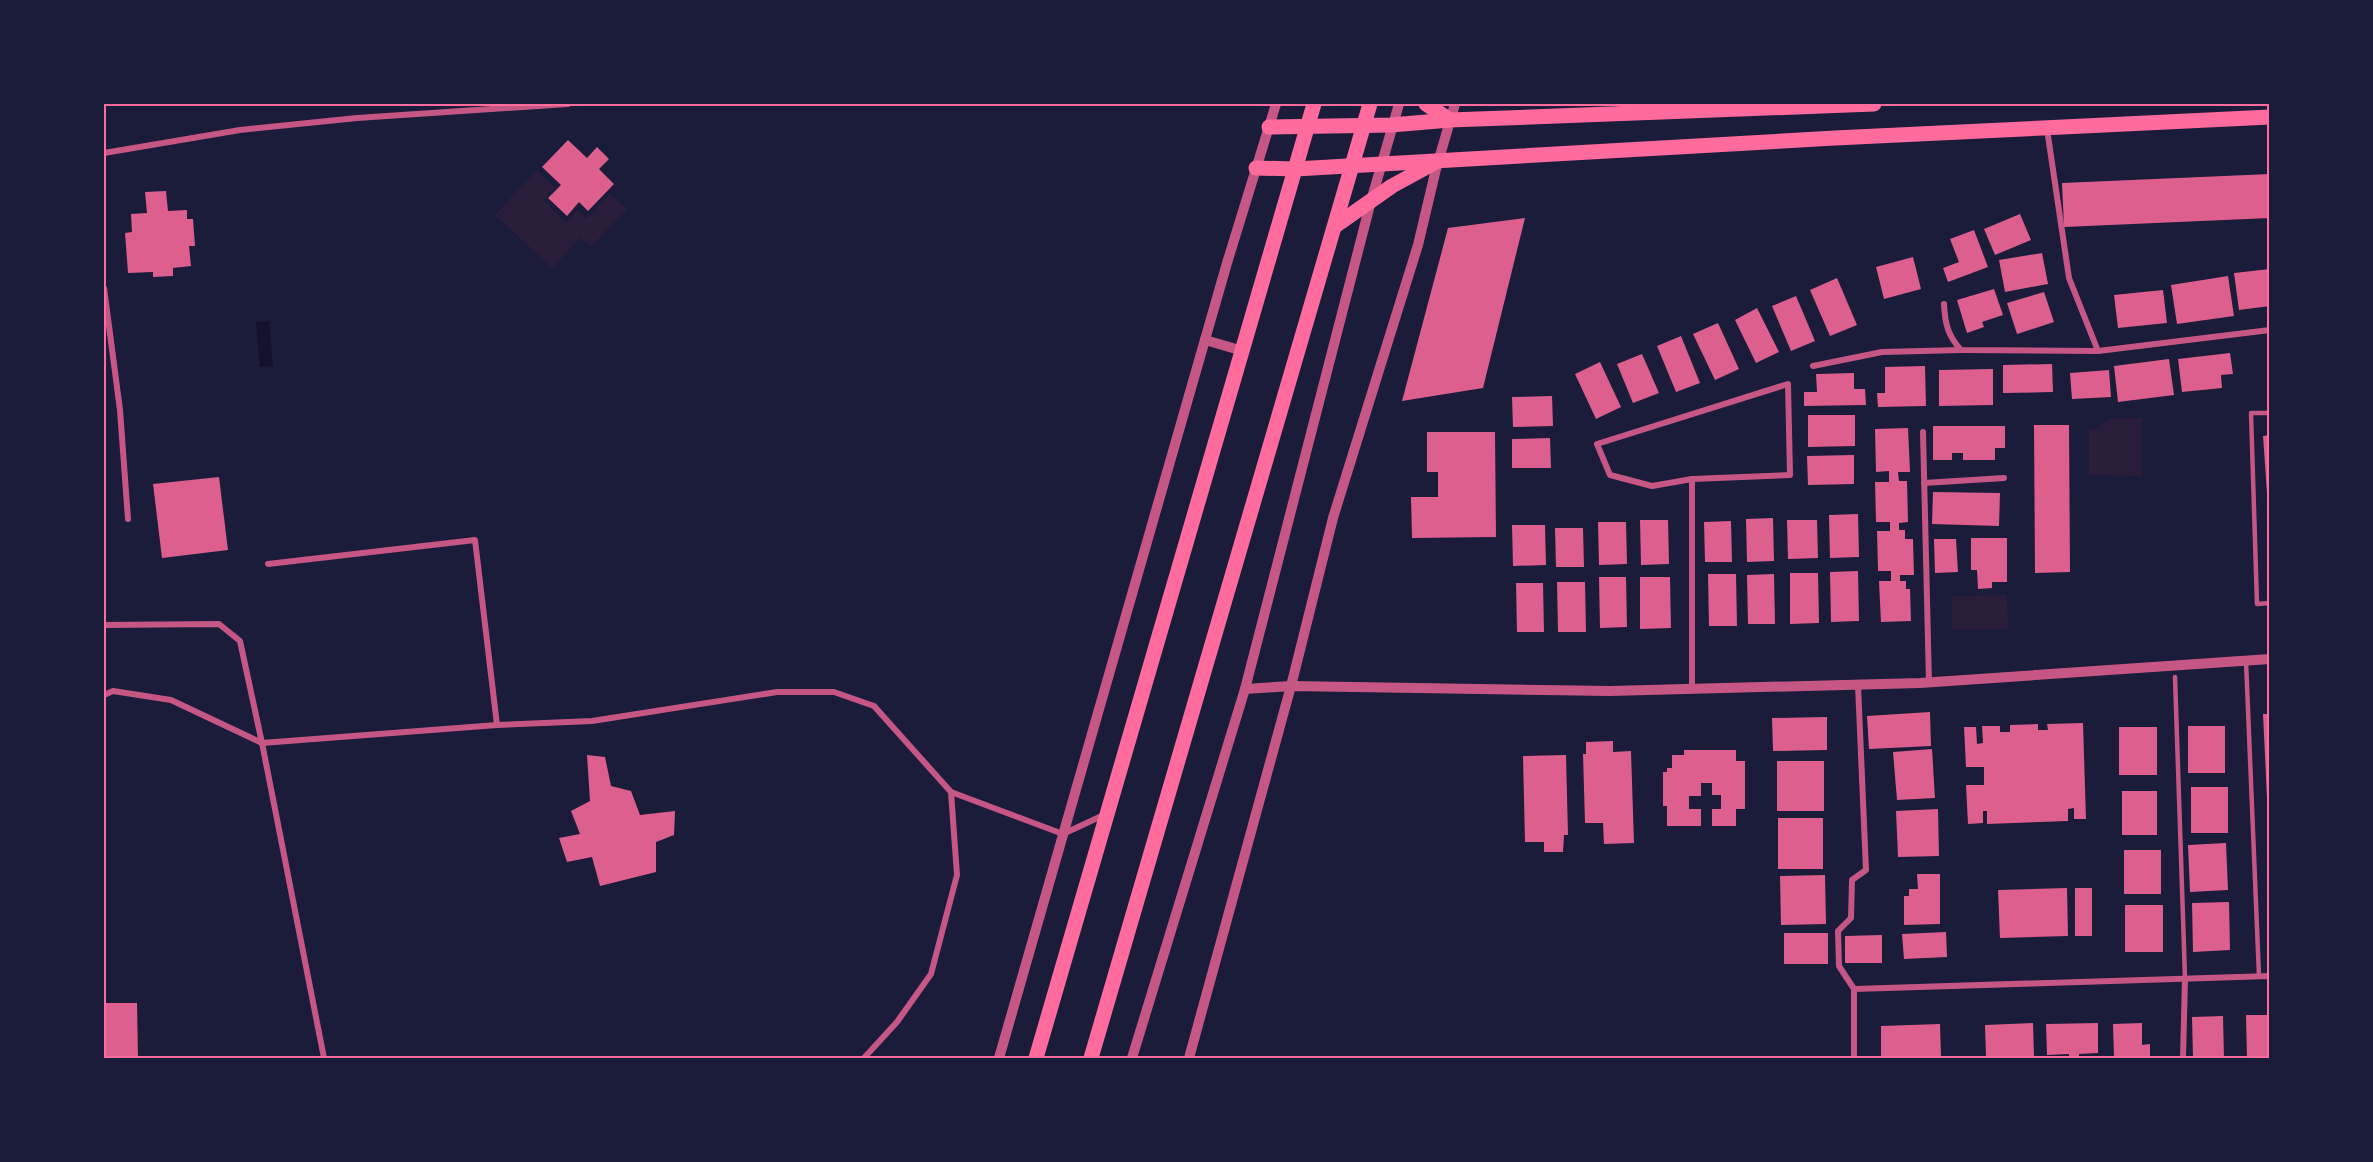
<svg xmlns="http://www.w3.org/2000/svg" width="2373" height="1162" font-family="'Public Sans',sans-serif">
  <rect width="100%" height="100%" fill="#1b1b3a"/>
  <g fill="#2a1e3b">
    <polygon points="537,170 555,187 543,200 566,222 577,210 587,219 610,194 627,209 591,247 580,238 552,268 495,215"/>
    <polygon points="2110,418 2142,418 2142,476 2089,475 2089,430 2094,430"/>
    <polygon points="2007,595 2008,629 1952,630 1952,596"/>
  </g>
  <polygon fill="#12122b" points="269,321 273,366 260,367 256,322"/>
  <g fill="#dd5f8e">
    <polygon points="568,140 587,158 597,147 609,159 599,169 614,184 588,211 579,202 567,216 548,198 561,185 542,167"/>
    <polygon points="2270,174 2270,218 2064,227 2062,183"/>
    <polygon points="166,191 168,211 187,210 187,219 193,219 195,246 189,246 191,266 173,268 173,276 153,277 153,272 128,273 125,233 132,232 131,214 147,213 145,192"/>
    <polygon points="2020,214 2031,240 1995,255 1984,229"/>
    <polygon points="1525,218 1483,388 1402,401 1448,228"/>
    <polygon points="1974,230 1988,267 1948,282 1943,268 1959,262 1950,239"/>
    <polygon points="2042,253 2048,284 2005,292 1999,260"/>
    <polygon points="1913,257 1921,289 1884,299 1876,267"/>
    <polygon points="2270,269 2270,306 2239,310 2234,273"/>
    <polygon points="2228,276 2234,316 2177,324 2171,285"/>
    <polygon points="1837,278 1857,325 1830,336 1810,290"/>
    <polygon points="1994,289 2003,315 1982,322 1984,327 1967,333 1957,300"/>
    <polygon points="2163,290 2167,323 2118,328 2114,295"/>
    <polygon points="2044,292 2054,322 2017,334 2007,303"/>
    <polygon points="1796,296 1815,341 1791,351 1772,306"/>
    <polygon points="1757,308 1779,352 1756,363 1735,320"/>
    <polygon points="1718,323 1739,369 1715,380 1693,334"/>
    <polygon points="1681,336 1700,383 1676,392 1657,346"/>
    <polygon points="2230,353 2233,374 2221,375 2222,388 2182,392 2178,359"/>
    <polygon points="1642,354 1659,393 1633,403 1617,364"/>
    <polygon points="2169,359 2174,395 2118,402 2114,366"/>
    <polygon points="1600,362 1621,407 1596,419 1575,374"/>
    <polygon points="2052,364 2053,392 2003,393 2003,365"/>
    <polygon points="1925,366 1926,406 1878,407 1877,393 1885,393 1885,367"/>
    <polygon points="1993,369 1993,405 1939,406 1939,370"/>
    <polygon points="2109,370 2111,397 2072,399 2070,373"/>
    <polygon points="1854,373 1854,389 1865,389 1866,405 1804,406 1804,392 1817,392 1816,374"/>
    <polygon points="1552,396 1553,426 1513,427 1512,397"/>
    <polygon points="1808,415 1855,415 1855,446 1808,447"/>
    <polygon points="2034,425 2069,425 2070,572 2035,573"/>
    <polygon points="1933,426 2005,426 2005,448 1995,448 1995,460 1963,460 1963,453 1952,453 1952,460 1933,460"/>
    <polygon points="1908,428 1910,472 1898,472 1899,481 1907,481 1908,522 1899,523 1899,530 1905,530 1905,539 1913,539 1914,575 1900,575 1900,581 1906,581 1906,589 1910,589 1911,621 1881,622 1879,581 1891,581 1891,571 1878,571 1877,531 1890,531 1890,522 1876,522 1875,482 1889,482 1889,471 1876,472 1875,429"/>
    <polygon points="1427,432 1495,432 1496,537 1412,538 1411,497 1438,497 1438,472 1427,472"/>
    <polygon points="2270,435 2270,507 2268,507 2263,436"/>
    <polygon points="1550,438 1551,468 1512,468 1512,439"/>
    <polygon points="1854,455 1854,484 1808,485 1807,456"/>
    <polygon points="219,477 228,550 162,558 153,484"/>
    <polygon points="1933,492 2000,493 1999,526 1932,524"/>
    <polygon points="1858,514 1859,557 1830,558 1829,515"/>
    <polygon points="1773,518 1774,561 1747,562 1746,519"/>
    <polygon points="1640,520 1668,520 1669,564 1641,565"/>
    <polygon points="1787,520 1817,520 1818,558 1788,559"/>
    <polygon points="1731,521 1732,562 1705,562 1704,522"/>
    <polygon points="1598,522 1626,522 1627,564 1599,565"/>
    <polygon points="1512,525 1545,525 1546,565 1513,566"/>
    <polygon points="1555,528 1583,528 1584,567 1556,567"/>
    <polygon points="1971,538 2007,538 2007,582 1992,582 1992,588 1978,589 1977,570 1971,570"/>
    <polygon points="1934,539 1956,539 1958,572 1935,573"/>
    <polygon points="1858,571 1859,621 1831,622 1830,572"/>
    <polygon points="1790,573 1818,573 1819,623 1790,624"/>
    <polygon points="1708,574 1736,574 1737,626 1709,626"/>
    <polygon points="1774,574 1775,624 1748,624 1747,575"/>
    <polygon points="1599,577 1626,577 1627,627 1600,628"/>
    <polygon points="1640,577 1670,577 1671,628 1640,629"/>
    <polygon points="1557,582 1585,582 1586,632 1558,632"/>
    <polygon points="1516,583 1543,583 1544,632 1517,632"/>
    <polygon points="1930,712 1931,746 1869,749 1867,716"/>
    <polygon points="2263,714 2270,714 2270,819 2268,819"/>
    <polygon points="1827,717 1827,750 1773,751 1772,718"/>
    <polygon points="2083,723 2086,819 2074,819 2074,808 2068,809 2068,821 1987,824 1987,811 1983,811 1983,823 1968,824 1966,785 1984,785 1984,767 1966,767 1964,727 1976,727 1977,744 1983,743 1982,726 2000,726 2000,732 2010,732 2010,725 2038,724 2038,730 2048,730 2047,724"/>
    <rect x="2188" y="726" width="37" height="47"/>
    <rect x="2119" y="727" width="38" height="48"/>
    <polygon points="1613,741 1613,752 1631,751 1634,843 1604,844 1603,823 1585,823 1583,754 1586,754 1586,742"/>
    <polygon points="1932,749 1935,798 1897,800 1893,752"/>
    <polygon points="1684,750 1736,750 1736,761 1745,761 1745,809 1736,809 1736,826 1712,826 1712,809 1721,809 1721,795 1712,795 1712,783 1701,783 1701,796 1689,796 1689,809 1701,809 1701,826 1667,826 1667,806 1663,806 1663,772 1667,772 1667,768 1672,768 1672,755 1684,755"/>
    <polygon points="587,755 605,757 611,786 631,791 640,815 675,811 674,835 656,842 656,872 600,886 592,857 567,862 559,838 580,834 571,811 590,801"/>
    <polygon points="1566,755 1568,835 1564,835 1563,852 1544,852 1544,842 1525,842 1523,756"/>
    <rect x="1777" y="761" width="47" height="50"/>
    <rect x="2191" y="787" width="37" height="46"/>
    <rect x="2122" y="791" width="35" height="44"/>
    <polygon points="1938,809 1939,856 1898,857 1896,811"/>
    <rect x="1778" y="818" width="45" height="51"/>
    <polygon points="2226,843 2228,890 2190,892 2188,845"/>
    <rect x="2124" y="850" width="37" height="44"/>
    <polygon points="1917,874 1940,874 1940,924 1904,925 1904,896 1909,896 1909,889 1918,889"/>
    <polygon points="1825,875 1826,924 1781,925 1780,876"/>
    <polygon points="2067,888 2068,936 2000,938 1998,890"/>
    <rect x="2075" y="888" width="17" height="48"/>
    <polygon points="2229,902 2230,950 2193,952 2192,903"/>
    <rect x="2125" y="905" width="38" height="47"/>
    <polygon points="1946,932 1947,957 1904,959 1902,934"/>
    <rect x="1784" y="933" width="44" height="31"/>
    <polygon points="1882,935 1882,963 1845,963 1845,936"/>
    <polygon points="104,1003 137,1003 138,1058 104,1058"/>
    <polygon points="2246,1015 2270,1015 2270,1058 2247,1058"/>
    <polygon points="2223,1016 2224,1058 2193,1058 2192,1017"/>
    <polygon points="2033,1023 2034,1056 2012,1057 2013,1058 1986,1057 1985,1025"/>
    <polygon points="2098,1023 2098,1053 2079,1054 2079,1058 2069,1058 2069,1054 2047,1055 2046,1024"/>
    <polygon points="2142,1023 2142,1045 2150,1044 2150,1058 2114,1058 2113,1024"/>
    <polygon points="1940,1024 1941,1057 1881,1058 1881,1026"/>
  </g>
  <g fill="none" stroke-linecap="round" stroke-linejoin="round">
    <g stroke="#c65784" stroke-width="4.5">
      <polyline points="2270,413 2251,413 2257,604 2270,603"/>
      <polyline points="2246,661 2259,976"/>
      <polyline points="2175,677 2185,978"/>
    </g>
    <g stroke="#c65784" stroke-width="6">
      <polyline points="2047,129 2069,278 2098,351 2270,330"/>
      <polyline points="104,153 240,130 357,118 568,104"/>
      <polyline points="104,288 120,410 128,519"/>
      <path d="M1944 304C1945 324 1948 336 1961 350L2098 351"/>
      <polyline points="1813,366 1882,352 1961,350"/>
      <polygon points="1788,384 1790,475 1692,479 1652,486 1610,475 1597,444"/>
      <polyline points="1923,432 1929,683"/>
      <polyline points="1692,479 1692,689"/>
      <polyline points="1924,483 2004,478"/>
      <polyline points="268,564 475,540 497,725"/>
      <polyline points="104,625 219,624 240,641 262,743"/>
      <polyline points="104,695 113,691 171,700 262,743"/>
      <polyline points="1854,989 1839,966 1838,931 1851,918 1852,880 1866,870 1858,685"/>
      <polyline points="324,1058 262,743 497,725 592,721 777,692 834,692 874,706 951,792 1063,834 1106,814"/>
      <polyline points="864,1058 897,1022 931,974 957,875 951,792"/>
      <polyline points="1854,1058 1854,989 2270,976"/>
      <polyline points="2183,1058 2185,978"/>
    </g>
    <g stroke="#c65784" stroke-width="10">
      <polyline points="1205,340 1243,351"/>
      <polyline points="1245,689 1291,686 1610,691 1920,683 2270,659"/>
      <polyline points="999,1058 1227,263 1276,104"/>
      <polyline points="1132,1058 1245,689 1371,201 1399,104"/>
      <polyline points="1189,1058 1291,686 1333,518 1418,245 1436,169 1455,104"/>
    </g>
    <g stroke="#ff6b9d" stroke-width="15">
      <polyline points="1269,127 1391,125 1450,120 1874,104"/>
      <polyline points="1256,168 1295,169 1835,138 2270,117"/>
    </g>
    <g stroke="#ff6b9d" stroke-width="15">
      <polyline points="1426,104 1450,120"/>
      <polyline points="1335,226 1392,186 1438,161"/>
      <polyline points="1036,1058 1314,104"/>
      <polyline points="1091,1058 1370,104"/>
    </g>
  </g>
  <rect width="2373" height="1162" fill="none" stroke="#1b1b3a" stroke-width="210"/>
  <rect x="105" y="105" width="2163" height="952" fill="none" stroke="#ff6b9d" stroke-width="2"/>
</svg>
